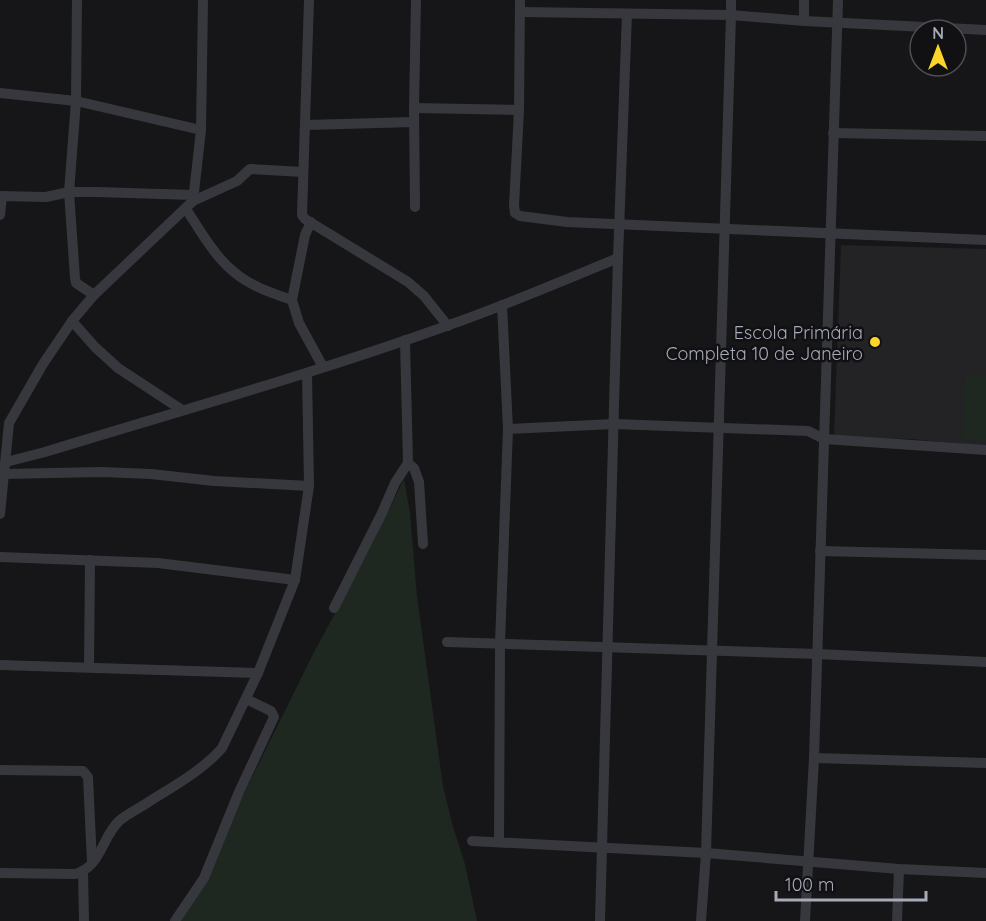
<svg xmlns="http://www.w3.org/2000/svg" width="986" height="921" font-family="Quicksand,sans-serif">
  <rect width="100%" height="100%" fill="#161618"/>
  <polygon fill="#232225" points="841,245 986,249 986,446 910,439 834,437"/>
  <g fill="#1e2720">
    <polygon points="965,376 986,376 986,441 962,440"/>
    <polygon points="404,479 410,513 417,596 443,786 453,827 465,864 477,921 181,921 314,652 364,560"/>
  </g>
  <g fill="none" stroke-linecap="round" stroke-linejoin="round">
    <g stroke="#37373e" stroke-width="10">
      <polyline points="77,0 76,101 69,192 75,278 76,283 94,295"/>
      <polyline points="309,0 302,215 305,219 408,282 424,296 448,326"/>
      <polyline points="520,0 519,110 514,206 515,213 520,216 567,222 986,240"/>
      <polyline points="731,0 731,15 804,21 986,30"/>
      <polyline points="804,0 804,21"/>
      <polyline points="520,12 731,15 706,853 899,869 986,873"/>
      <polyline points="0,93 76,101 201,130"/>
      <polyline points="414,108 519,110"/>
      <polyline points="306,125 414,122"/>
      <polyline points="833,133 986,136"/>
      <polyline points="0,196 46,197 69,192 96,192 194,195"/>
      <polyline points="193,201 201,130 203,0"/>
      <polyline points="415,207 414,108 416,0"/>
      <path d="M186 209C200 230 214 256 234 272 250 286 272 293 292 300"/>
      <polyline points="0,215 2,196"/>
      <polyline points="311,222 305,235 292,300 299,323 323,367"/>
      <polyline points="72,321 95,347 118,368 182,410"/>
      <polyline points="508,429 614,424 808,431 824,439 986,450"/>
      <path d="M6 462 45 452C179 411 316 373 449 325 506 305 562 281 618 258"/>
      <polyline points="408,463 414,468 419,482 423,544"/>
      <polyline points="4,474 101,472 151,474 214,481 309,486"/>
      <polyline points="0,514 9,423 43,364 72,321 94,295 193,201 237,181 250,169 303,172"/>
      <polyline points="820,551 986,555"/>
      <polyline points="0,557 158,563 295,580"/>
      <polyline points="334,608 382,513 395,483 408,463 405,340"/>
      <polyline points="447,642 818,654 986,662"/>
      <polyline points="0,665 258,673"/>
      <polyline points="89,667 90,560"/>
      <polyline points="814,758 986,763"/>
      <polyline points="0,770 83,771 88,777 92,863"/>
      <polyline points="472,841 706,853 701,921"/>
      <polyline points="499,842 500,643 508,429 502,305"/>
      <polyline points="83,872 84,921"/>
      <path d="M0 873 75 874C101 867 102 837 119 821 127 814 138 809 147 803 172 787 202 771 222 748L258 673 295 580 309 486 307 373"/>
      <polyline points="175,921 204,878 239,792 274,717 271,711 246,699"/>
      <polyline points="600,921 618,258 627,14"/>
      <polyline points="805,921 814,758 838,0"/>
      <polyline points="897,921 899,869"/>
    </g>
  </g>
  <circle fill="#fdd42a" stroke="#111113" stroke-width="2" cx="875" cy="342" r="6"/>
  <g text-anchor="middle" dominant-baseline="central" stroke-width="5" stroke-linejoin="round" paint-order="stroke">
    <g font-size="18" fill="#a7aab9" stroke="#111113" text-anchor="end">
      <text x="863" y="332">Escola Primária<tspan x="863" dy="21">Completa 10 de Janeiro</tspan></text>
    </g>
  </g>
  <g transform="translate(938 48)"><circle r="28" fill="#111113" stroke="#4d4e55" stroke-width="1.5"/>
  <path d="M0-4.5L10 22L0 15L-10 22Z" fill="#fdd42a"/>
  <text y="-9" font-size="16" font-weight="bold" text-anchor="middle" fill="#a7aab9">N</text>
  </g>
  <path d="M776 891v9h150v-9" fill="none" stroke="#a7aab9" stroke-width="3"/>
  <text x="785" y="891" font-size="18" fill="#a7aab9" stroke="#111113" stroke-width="4.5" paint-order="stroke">100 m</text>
</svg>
